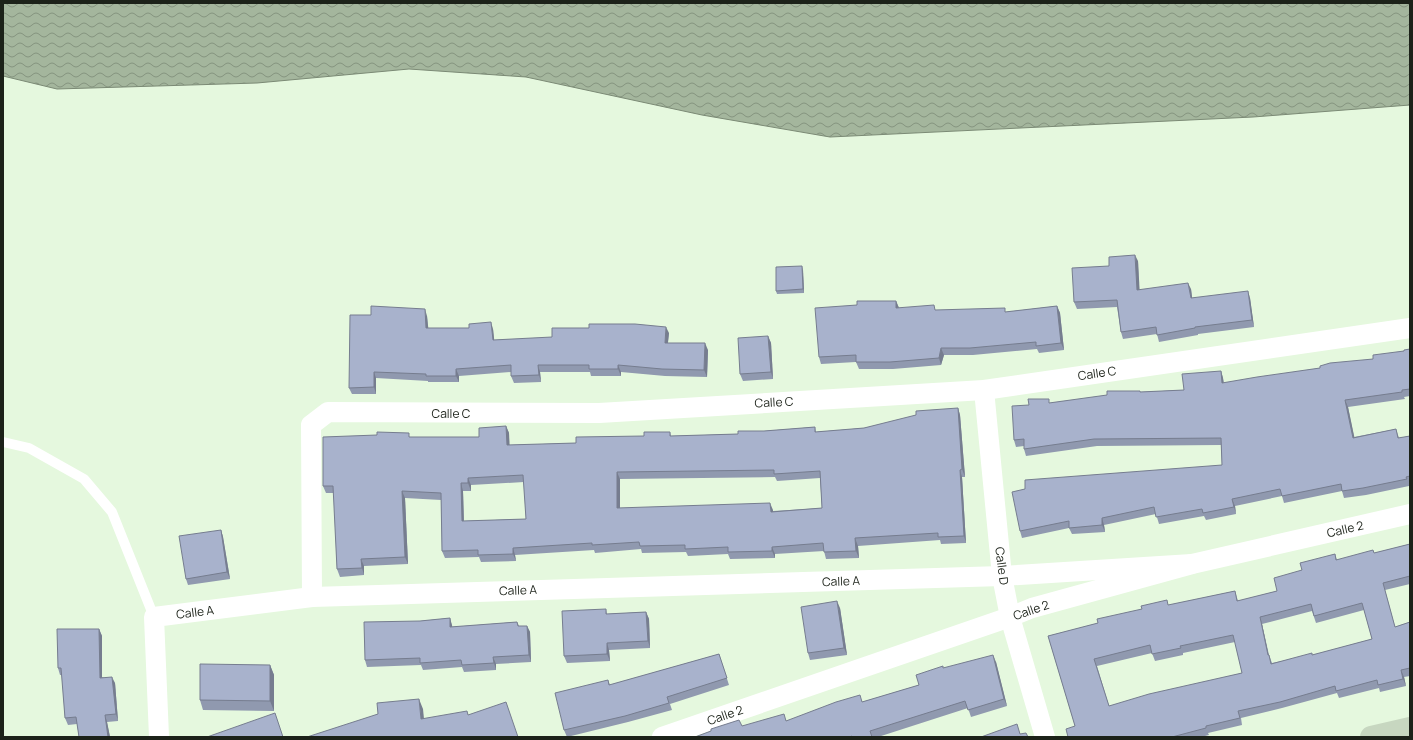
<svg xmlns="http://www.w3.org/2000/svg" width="1413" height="740" font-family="Manrope,sans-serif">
  <defs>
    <pattern id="water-waves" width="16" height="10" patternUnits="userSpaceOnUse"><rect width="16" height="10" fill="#a4b69d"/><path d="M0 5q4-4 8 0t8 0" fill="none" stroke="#85947f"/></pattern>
  </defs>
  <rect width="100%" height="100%" fill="#e5f8de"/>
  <polygon fill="url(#water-waves)" stroke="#7b8a75" points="3,3 1410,3 1410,105 1253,117 830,137 702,115 526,77 409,69 257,83 57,89 3,76"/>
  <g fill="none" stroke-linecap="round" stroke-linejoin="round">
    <polyline stroke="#fff" stroke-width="10" points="3,442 29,448 84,479 112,512 154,617"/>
    <g stroke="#fff" stroke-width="20">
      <polyline points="984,390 1002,576 1010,617 1045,737"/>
      <polyline points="312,597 311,425 328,412 599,413 984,390 1410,328"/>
      <polyline points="159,737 154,617 312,597 1002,576 1192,564"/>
      <polyline points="662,737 1010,617 1032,608 1192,564 1410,514"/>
    </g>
    <polyline stroke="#c7d7c0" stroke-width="22" points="1371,737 1410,728"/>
  </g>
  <g fill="#9099af" fill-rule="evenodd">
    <polygon points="1138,261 1139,290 1191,289 1192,298 1250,298 1254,327 1198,334 1198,335 1159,342 1157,334 1123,339 1121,332 1117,307 1077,309 1074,302 1109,266"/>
    <polygon points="803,270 804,293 777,294 776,291"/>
    <polygon points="896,301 899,308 936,310 1006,312 1057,306 1060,313 1064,350 1039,353 1037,349 973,355 944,355 941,365 893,369 859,369 856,362 821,364 819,357 857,305"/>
    <polygon points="371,315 427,316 428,328 493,329 494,340 669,333 668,343 708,350 707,377 665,376 621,372 621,376 591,376 590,372 540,372 541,382 514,383 511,376 511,372 459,376 459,382 428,382 428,381 376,378 376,394 352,394 349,388"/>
    <polygon points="768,336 771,343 773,379 743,381 740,374"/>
    <polygon points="1410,349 1410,396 1404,397 1405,399 1348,407 1354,437 1396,429 1399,438 1410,436 1410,483 1409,484 1409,486 1366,495 1344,498 1342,491 1284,503 1282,496 1235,506 1236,514 1206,520 1204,516 1159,524 1156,514 1104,525 1105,532 1072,534 1069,528 1022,538 1020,531 1222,465 1221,445 1097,446 1026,456 1024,449 1024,446 1016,447 1014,440 1050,403 1140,392 1184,390 1221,371 1223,378 1224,383 1320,368 1373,359 1404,351"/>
    <path d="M958 408 960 415 965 477H962L966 543 941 544 940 540 858 546 859 558 826 559 824 551 775 554V558L730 559 728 554 688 556 686 552 642 553 641 549 595 553 594 550 515 555 516 561 481 562 479 557 445 558 442 551 441 500 405 498 408 564 364 566V575L340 577 337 569 334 493H326L323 486 377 435 411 437H479L506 426 509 433V445L576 443 644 436 670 432 671 436 738 434 764 431 815 427 816 432 864 428ZM775 477 777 481 820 478 822 508 773 511V510L620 508V479ZM524 482 526 519 464 521 463 491H471V485Z"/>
    <polygon points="221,530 223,537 230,579 188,585 186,579"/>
    <path d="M1410 544V584L1385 590 1395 627 1410 622V676L1404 677 1406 686 1380 692 1379 688 1339 698 1337 693 1282 708 1241 718 1242 725 1208 733 1209 735 1201 737H1068L1075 726 1048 636 1169 605 1235 591 1238 601 1277 591 1302 570 1335 554 1337 560 1375 553ZM1364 610 1372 639 1313 655 1272 663 1269 655 1262 624 1312 611 1316 623ZM1235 642 1242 673 1109 706 1097 666 1152 653 1155 661 1183 655V653Z"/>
    <polygon points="840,608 847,655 810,660 808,653"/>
    <polygon points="606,609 607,614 646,612 649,619 650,648 609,650 610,661 567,663 564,656"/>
    <polygon points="450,618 452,627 517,622 519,626 527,626 530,632 531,662 496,664 496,670 464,672 462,667 423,670 421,665 367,667 365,660 420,621"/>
    <polygon points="99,629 102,636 102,677 115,683 118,721 107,722 110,737 79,737 77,724 68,725 65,718 62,675 60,675 58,668"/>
    <polygon points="719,654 729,685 670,704 672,710 628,722 567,737 564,730 608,680 610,685"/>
    <polygon points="996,662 1007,706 971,717 968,708 878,737 695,737 742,726 786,721 862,702 919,685 943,668"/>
    <polygon points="270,665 274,675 274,711 203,710 200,700"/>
  </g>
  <g fill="#767d8f">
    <polygon points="1135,255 1138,261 1140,297 1137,290"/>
    <polygon points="802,266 803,270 804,293 803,289"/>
    <polygon points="1188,283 1191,289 1193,305 1191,298"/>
    <polygon points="1248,291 1250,298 1254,327 1252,320"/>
    <polygon points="896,301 899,308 896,308"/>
    <polygon points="1057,306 1060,313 1064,350 1061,343"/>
    <polygon points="425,309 427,316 429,335 426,328"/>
    <polygon points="491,322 493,329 495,347 493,340"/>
    <polygon points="666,327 669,333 667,349 665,343"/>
    <polygon points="768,336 771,343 773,379 771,372"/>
    <polygon points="705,343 708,350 707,377 704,370"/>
    <polygon points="941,348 944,355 941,365 939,358"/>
    <polygon points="538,365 540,372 541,382 539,375"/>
    <polygon points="618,365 621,372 621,376 618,369"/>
    <polygon points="456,369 459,376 459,382 456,376"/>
    <polygon points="1221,371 1223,378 1224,390 1222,383"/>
    <polygon points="374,372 376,378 376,394 374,387"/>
    <polygon points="1345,400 1348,407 1356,445 1353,438"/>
    <polygon points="958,408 960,415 965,477 962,469"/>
    <polygon points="506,426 509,433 510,452 507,445"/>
    <polygon points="960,470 962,477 966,543 964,536"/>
    <polygon points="617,472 620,479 620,515 617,508"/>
    <polygon points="468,478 471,485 471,491 468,483"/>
    <polygon points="461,483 463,491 464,528 462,521"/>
    <polygon points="402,491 405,498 408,564 405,557"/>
    <polygon points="1232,499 1235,506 1236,514 1234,507"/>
    <polygon points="770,503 773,510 773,519 771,512"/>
    <polygon points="1102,518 1104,525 1105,532 1102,525"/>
    <polygon points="221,530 223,537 230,579 227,572"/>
    <polygon points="855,538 858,546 859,558 856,551"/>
    <polygon points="772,547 775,554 775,558 772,551"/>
    <polygon points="513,548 515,555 516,561 513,554"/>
    <polygon points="361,559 364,566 364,575 362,568"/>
    <polygon points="837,601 840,608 847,655 844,648"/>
    <polygon points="646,612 649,619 650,648 648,641"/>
    <polygon points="1260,617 1262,624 1270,662 1268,655"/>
    <polygon points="450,618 452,625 453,634 450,627"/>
    <polygon points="527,626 530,632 531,662 529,655"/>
    <polygon points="99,629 102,636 102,685 100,678"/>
    <polygon points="607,643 609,650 610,661 607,654"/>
    <polygon points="993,655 996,662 1007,706 1004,699"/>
    <polygon points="493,657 496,664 496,670 494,663"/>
    <polygon points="270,665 274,675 274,711 270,701"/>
    <polygon points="1401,670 1404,677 1406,686 1403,679"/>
    <polygon points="112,677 115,683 118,721 116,714"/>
    <polygon points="419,699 423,709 425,729 421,719"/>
    <polygon points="105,715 107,722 110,737 108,737"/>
  </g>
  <g fill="#a8b2cc" stroke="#767d8f" fill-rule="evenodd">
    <polygon points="1135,255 1137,290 1188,283 1191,298 1248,291 1252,320 1195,327 1195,328 1157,335 1156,327 1121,332 1117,300 1074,302 1072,268 1109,266 1109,257"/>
    <polygon points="802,266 803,289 776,291 776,267"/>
    <polygon points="857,301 896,301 896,308 934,305 935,310 1005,308 1005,312 1057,306 1061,343 1036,346 1036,342 970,348 941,348 939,358 890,362 856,362 856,355 819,357 815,308 857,305"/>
    <polygon points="371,306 425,309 426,328 469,328 469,324 491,322 493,340 552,337 552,328 589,328 589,324 635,324 666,327 665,343 705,343 704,370 662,369 618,365 618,369 589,369 589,365 538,365 539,375 511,376 511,365 456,369 456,376 426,376 426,374 374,372 374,387 349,388 350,315 371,315"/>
    <polygon points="768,336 771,372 740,374 738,338"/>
    <polygon points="1410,349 1410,389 1402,390 1402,392 1345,400 1353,438 1396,429 1398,438 1410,436 1410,476 1406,477 1407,479 1363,488 1342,491 1341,484 1282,496 1280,489 1232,499 1234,507 1203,513 1202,509 1156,517 1154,507 1102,518 1102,525 1069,528 1069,521 1020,531 1012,492 1025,489 1025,480 1222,465 1221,438 1094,439 1024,449 1024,439 1014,440 1012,406 1029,405 1028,399 1049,399 1049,403 1107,395 1107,391 1140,391 1140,392 1184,390 1182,374 1221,371 1222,383 1257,377 1320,368 1320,366 1330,363 1373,359 1373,355 1404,351 1404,350"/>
    <path d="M958 408 962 469 960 470 964 536 938 537V533L855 538 856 551 824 552 823 543 772 547V551L728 552V547L685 549V545L640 546 639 542 592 545V543L513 548V554L478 555V550L442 551 441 493 402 491 405 557 361 559 362 568 337 569 333 486H323V437L377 435V432L409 433V437H479V428L506 426 507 445 576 443V437L644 436V432H670V436L738 434V431H764L815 427V432L864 428 916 415V411ZM774 470V474L820 471 822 508 771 512 770 503 617 508V472ZM523 475 526 519 462 521 461 483H468V478Z"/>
    <polygon points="221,530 227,572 186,579 179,536"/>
    <path d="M1410 544V576L1383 583 1395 627 1410 622V668L1401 670 1403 679 1378 685 1377 680 1336 691 1335 686 1280 702 1238 711 1240 718 1206 726V728L1172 737H1068L1066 729 1075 726 1048 636 1098 623 1097 619 1142 609 1141 606 1167 600 1168 605 1235 591 1237 601 1277 591 1274 578 1302 570 1300 563 1335 554 1336 560 1373 550 1374 553ZM1362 603 1372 639 1312 655V653L1271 664 1269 655H1268L1260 617 1311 604 1314 616ZM1233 635 1242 673 1149 694 1109 706 1094 659 1150 645 1152 654 1181 648 1180 646Z"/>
    <polygon points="837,601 844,648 808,653 801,607"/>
    <polygon points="606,609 606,614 646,612 648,641 607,643 607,654 564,656 562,611"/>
    <polygon points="450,618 450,627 517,622 518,626 527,626 529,655 493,657 494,663 462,665 461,660 420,663 420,658 365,660 364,622 420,621"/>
    <polygon points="57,629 99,629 100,678 112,677 116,714 105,715 108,737 79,737 76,717 65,718 61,668 58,668"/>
    <polygon points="719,654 727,678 667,697 669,703 625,716 564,730 555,693 608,680 609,685"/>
    <polygon points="993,655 1004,699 968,710 965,701 870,731 872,737 852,737 852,736 850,737 695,737 711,731 711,729 739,720 742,726 784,714 786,721 836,702 860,695 862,702 919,685 916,675 943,666 943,668"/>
    <polygon points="200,664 270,665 270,701 200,700"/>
    <polygon points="419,699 421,719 467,711 468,715 506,702 518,737 307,737 378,714 377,703"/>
    <polygon points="275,713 283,737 207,737"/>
    <polygon points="1017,724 1020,734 1026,733 1028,737 981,737"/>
  </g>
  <g text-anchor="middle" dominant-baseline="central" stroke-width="3.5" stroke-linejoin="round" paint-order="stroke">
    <g font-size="12" fill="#1c2219" stroke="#fff">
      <text transform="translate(1097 373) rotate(-8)">Calle C</text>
      <text transform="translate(774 402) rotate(-3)">Calle C</text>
      <text x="451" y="413">Calle C</text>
      <text transform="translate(1345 529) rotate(-13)">Calle 2</text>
      <text transform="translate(1002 566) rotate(83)">Calle D</text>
      <text transform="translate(841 581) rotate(-2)">Calle A</text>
      <text transform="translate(518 590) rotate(-2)">Calle A</text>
      <text transform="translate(1031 610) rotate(-19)">Calle 2</text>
      <text transform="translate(195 612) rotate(-7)">Calle A</text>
      <text transform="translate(725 715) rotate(-19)">Calle 2</text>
    </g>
  </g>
  <rect width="1413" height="740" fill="none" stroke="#1c2219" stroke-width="8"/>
</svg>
